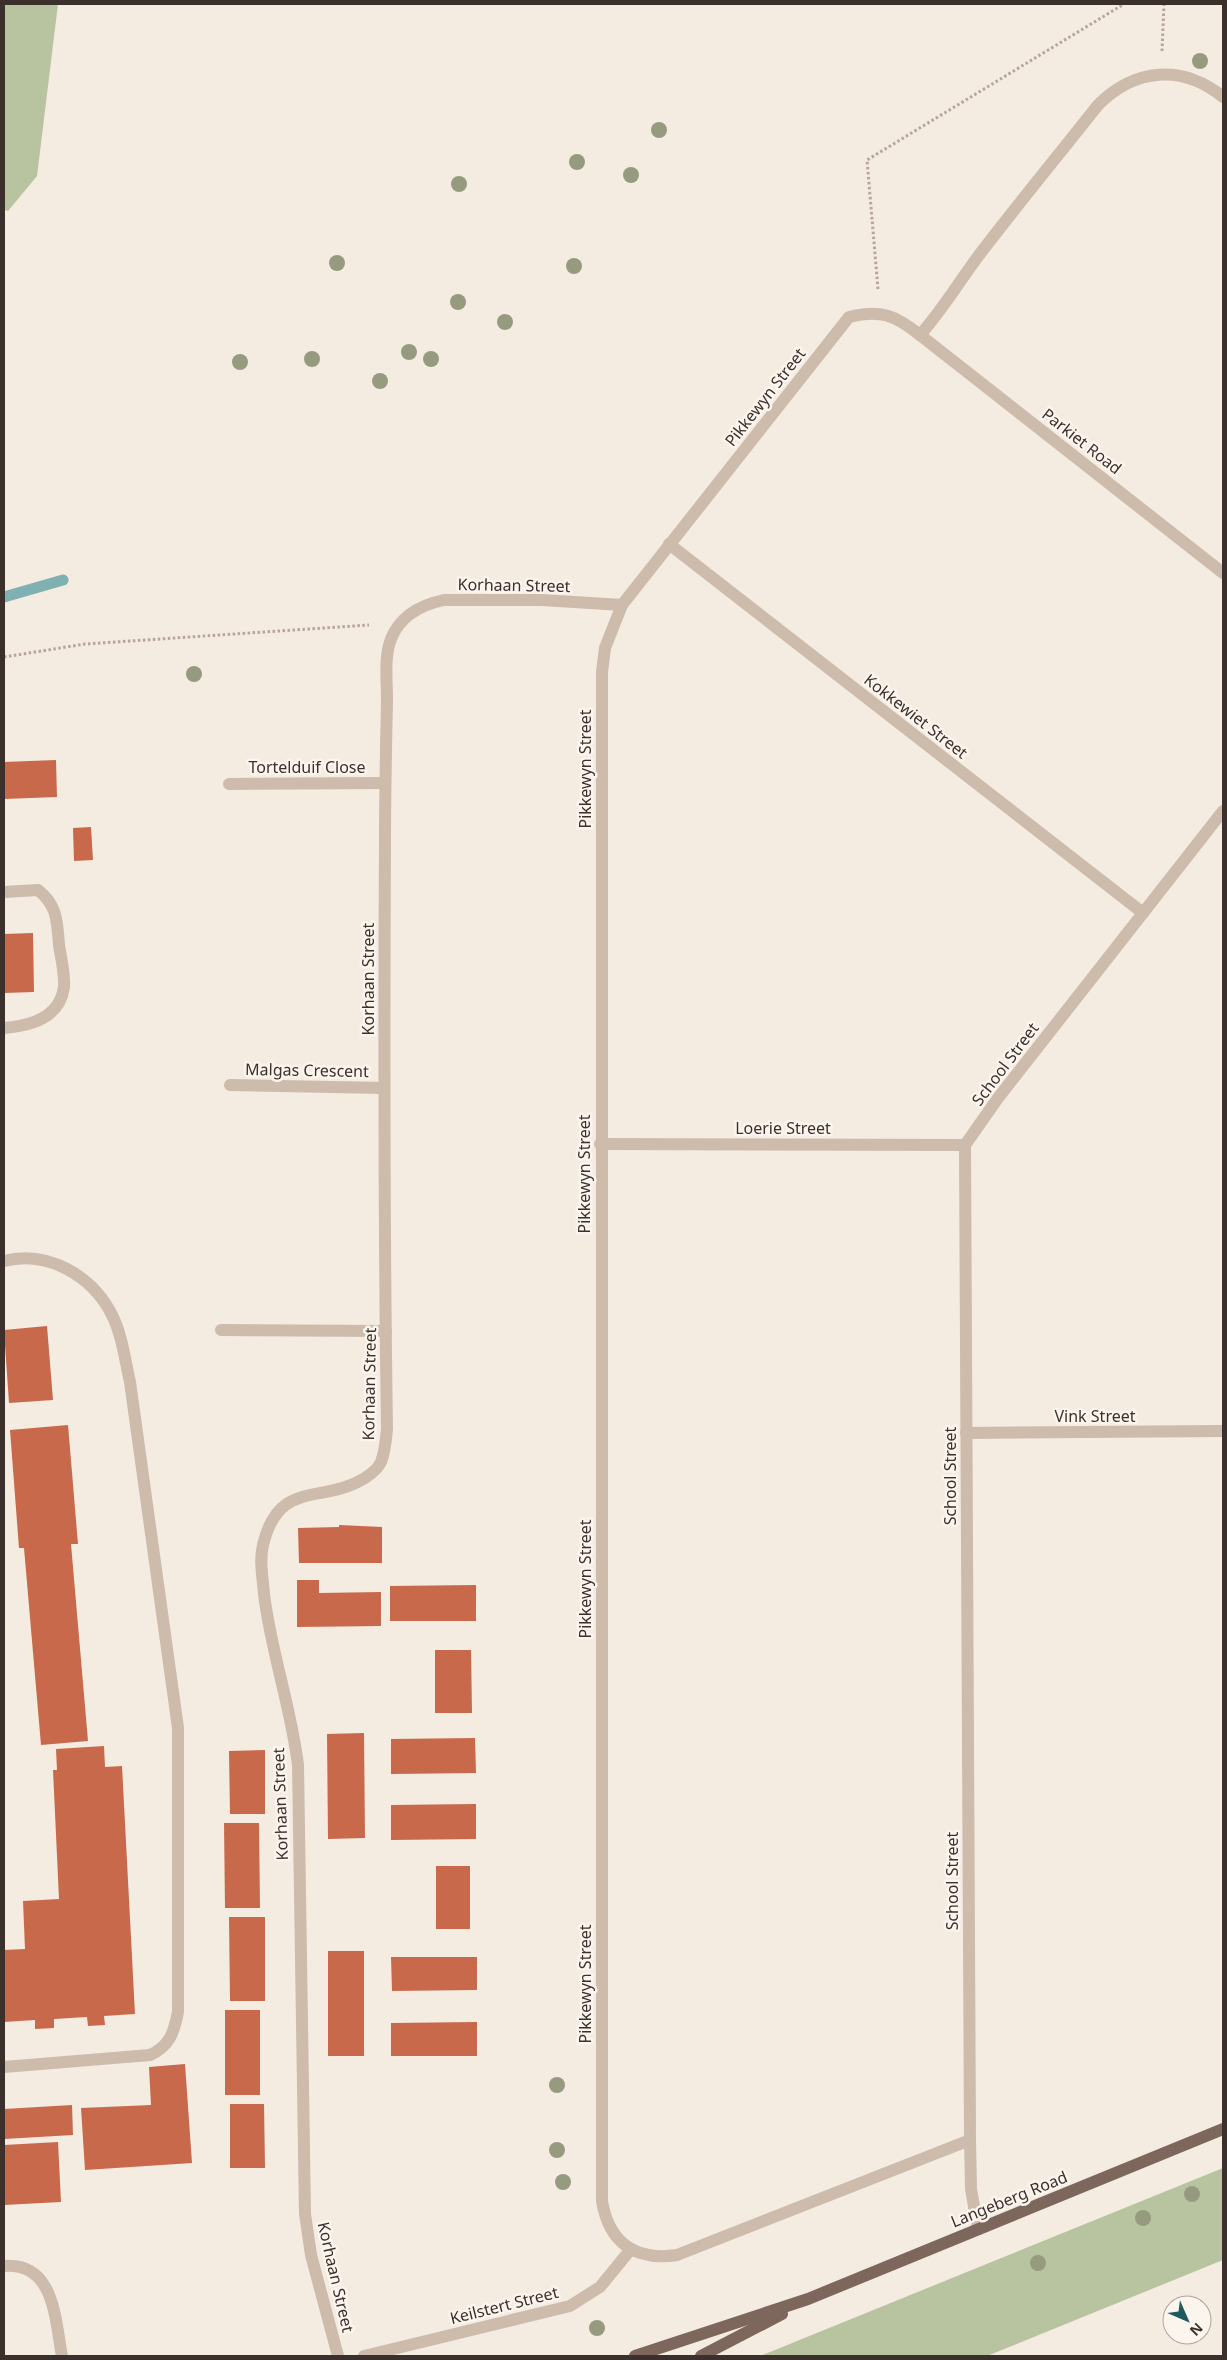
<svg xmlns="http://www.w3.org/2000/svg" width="1227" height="2360" font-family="'Noto Sans',sans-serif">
  <rect width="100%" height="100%" fill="#f4ebe1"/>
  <g fill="#b8c4a0">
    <polygon points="4,4 58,4 37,176 8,211 4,210"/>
    <polygon points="1223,2168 1223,2260 987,2356 760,2356"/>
  </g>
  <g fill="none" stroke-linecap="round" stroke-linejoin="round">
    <polyline stroke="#7fb0b2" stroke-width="11" points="4,597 63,580"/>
  </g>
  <g fill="#c8694b">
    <polygon points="56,760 57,797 4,799 4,762"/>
    <polygon points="91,827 93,860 74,861 73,828"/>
    <polygon points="33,933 34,992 4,993 4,934"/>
    <polygon points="47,1326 53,1400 9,1403 4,1330"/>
    <polygon points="68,1425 78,1544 71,1544 88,1741 41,1745 24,1548 19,1548 10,1430"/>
    <polygon points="339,1525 382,1527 382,1563 299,1563 298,1528 339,1527"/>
    <polygon points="297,1580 319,1580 319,1593 381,1592 381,1626 297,1627"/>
    <polygon points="476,1585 476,1621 390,1621 390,1586"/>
    <polygon points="435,1650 471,1650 472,1713 435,1713"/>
    <polygon points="364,1733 365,1838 328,1839 327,1734"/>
    <polygon points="475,1738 476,1773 391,1774 391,1739"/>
    <polygon points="104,1746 105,1767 122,1766 135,2014 104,2016 105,2025 88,2026 87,2017 54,2019 54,2028 35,2029 35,2020 4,2022 4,1950 25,1949 23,1901 59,1899 53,1770 57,1770 56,1749"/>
    <polygon points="265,1750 265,1814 230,1814 229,1751"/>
    <polygon points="476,1804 476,1839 391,1840 391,1805"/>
    <polygon points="224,1823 259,1823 260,1908 225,1908"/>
    <rect x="436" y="1866" width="34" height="63"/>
    <polygon points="229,1917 265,1917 265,2001 230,2001"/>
    <rect x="328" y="1951" width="36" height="105"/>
    <polygon points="391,1957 477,1957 477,1990 392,1991"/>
    <rect x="225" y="2010" width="35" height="85"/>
    <polygon points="477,2022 477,2056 391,2056 391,2023"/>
    <polygon points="185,2064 192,2163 85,2170 81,2108 151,2105 149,2067"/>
    <polygon points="230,2104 264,2104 265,2168 230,2168"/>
    <polygon points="72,2105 73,2135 4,2139 4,2109"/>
    <polygon points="58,2142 61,2202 4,2205 4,2145"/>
  </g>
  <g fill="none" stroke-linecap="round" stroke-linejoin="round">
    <g stroke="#b9a596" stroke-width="3" stroke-dasharray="2.5 2.5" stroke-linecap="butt">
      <polyline points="1162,51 1164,4"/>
      <polyline points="878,289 867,160 1124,4"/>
      <polyline points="4,657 85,644 369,625"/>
    </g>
    <g stroke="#cdbbac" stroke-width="12">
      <polyline points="920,335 1223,573"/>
      <polyline points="669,544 1143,913"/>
      <polyline points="229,784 385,783"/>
      <path d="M4 892 38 890C58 906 57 922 59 945 61 958 65 974 64 987 60 1018 30 1026 4 1028"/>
      <polyline points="230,1085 384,1088"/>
      <polyline points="600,1144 965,1145"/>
      <path d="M4 1261C47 1250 92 1275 112 1315 122 1335 125 1360 130 1382L178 1728V2012C174 2032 170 2046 150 2055L4 2067"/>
      <polyline points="221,1330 386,1331"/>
      <polyline points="966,1433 1223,1431"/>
      <path d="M970 2140 677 2255C635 2261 609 2243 602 2201V672L605 648 622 605 849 317C880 309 895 315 920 335 945 307 963 275 986 246 1023 198 1061 152 1098 105 1135 68 1182 64 1223 97"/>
      <polyline points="978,2229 971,2189 970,2140 965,1145 998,1098 1223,811"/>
      <path d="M4 2266C55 2262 55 2320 62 2356"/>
      <path d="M338 2356 311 2255 305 2214 298 1765C291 1707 271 1652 264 1594 263 1579 259 1561 263 1545 279 1478 322 1505 365 1478 371 1474 378 1469 381 1462 385 1452 386 1440 387 1429 384 1233 384 1037 385 842 385 794 386 747 387 699 387 680 384 657 391 639 400 616 420 605 444 600H542L622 605"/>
      <polyline points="364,2356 570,2306 600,2287 631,2249"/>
    </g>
    <g stroke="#7d675c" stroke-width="12">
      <polyline points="635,2356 808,2299 1223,2129"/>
      <polyline points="701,2356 782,2314"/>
    </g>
  </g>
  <g fill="#969b7f">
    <circle cx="1200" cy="61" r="8"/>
    <circle cx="659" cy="130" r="8"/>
    <circle cx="577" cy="162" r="8"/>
    <circle cx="631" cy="175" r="8"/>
    <circle cx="459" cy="184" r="8"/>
    <circle cx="337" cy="263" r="8"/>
    <circle cx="574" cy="266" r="8"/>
    <circle cx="458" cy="302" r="8"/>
    <circle cx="505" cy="322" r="8"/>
    <circle cx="409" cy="352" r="8"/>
    <circle cx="312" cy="359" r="8"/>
    <circle cx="431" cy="359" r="8"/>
    <circle cx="240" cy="362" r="8"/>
    <circle cx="380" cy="381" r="8"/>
    <circle cx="194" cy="674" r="8"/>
    <circle cx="557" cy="2085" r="8"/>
    <circle cx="557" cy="2150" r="8"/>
    <circle cx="563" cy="2182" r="8"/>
    <circle cx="1192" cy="2194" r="8"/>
    <circle cx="1143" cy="2218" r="8"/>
    <circle cx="1038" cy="2263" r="8"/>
    <circle cx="597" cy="2328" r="8"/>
  </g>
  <g text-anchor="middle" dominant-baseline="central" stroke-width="5" stroke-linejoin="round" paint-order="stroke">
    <g font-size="16" fill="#3b302b" stroke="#fbf5ee">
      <text transform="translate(765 397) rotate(-52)">Pikkewyn Street</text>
      <text transform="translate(1082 441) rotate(38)">Parkiet Road</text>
      <text transform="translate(514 585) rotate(1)">Korhaan Street</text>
      <text transform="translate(916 716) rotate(38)">Kokkewiet Street</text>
      <text x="307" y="767">Tortelduif Close</text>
      <text transform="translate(585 769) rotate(-90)">Pikkewyn Street</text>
      <text transform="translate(368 979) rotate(-90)">Korhaan Street</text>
      <text transform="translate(1005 1064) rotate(-53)">School Street</text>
      <text transform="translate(307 1070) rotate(1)">Malgas Crescent</text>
      <text x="783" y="1128">Loerie Street</text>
      <text transform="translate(584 1174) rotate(-90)">Pikkewyn Street</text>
      <text transform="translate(369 1384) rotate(-89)">Korhaan Street</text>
      <text x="1095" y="1416">Vink Street</text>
      <text transform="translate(950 1476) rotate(-90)">School Street</text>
      <text transform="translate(585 1579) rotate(-90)">Pikkewyn Street</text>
      <text transform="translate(280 1804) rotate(-92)">Korhaan Street</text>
      <text transform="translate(952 1881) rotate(-90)">School Street</text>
      <text transform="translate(585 1984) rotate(-90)">Pikkewyn Street</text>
      <text transform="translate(1009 2199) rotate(-22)">Langeberg Road</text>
      <text transform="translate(336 2277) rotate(77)">Korhaan Street</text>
      <text transform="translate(504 2305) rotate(-14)">Keilstert Street</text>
    </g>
  </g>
  <rect width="1227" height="2360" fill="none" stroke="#3b302b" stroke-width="10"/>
  <g transform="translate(1187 2320) rotate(135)"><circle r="24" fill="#fbf5ee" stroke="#aea6a0"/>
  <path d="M0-4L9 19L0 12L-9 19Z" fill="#1f5a5e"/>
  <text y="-8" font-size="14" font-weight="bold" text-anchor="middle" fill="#3b302b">N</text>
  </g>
</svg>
